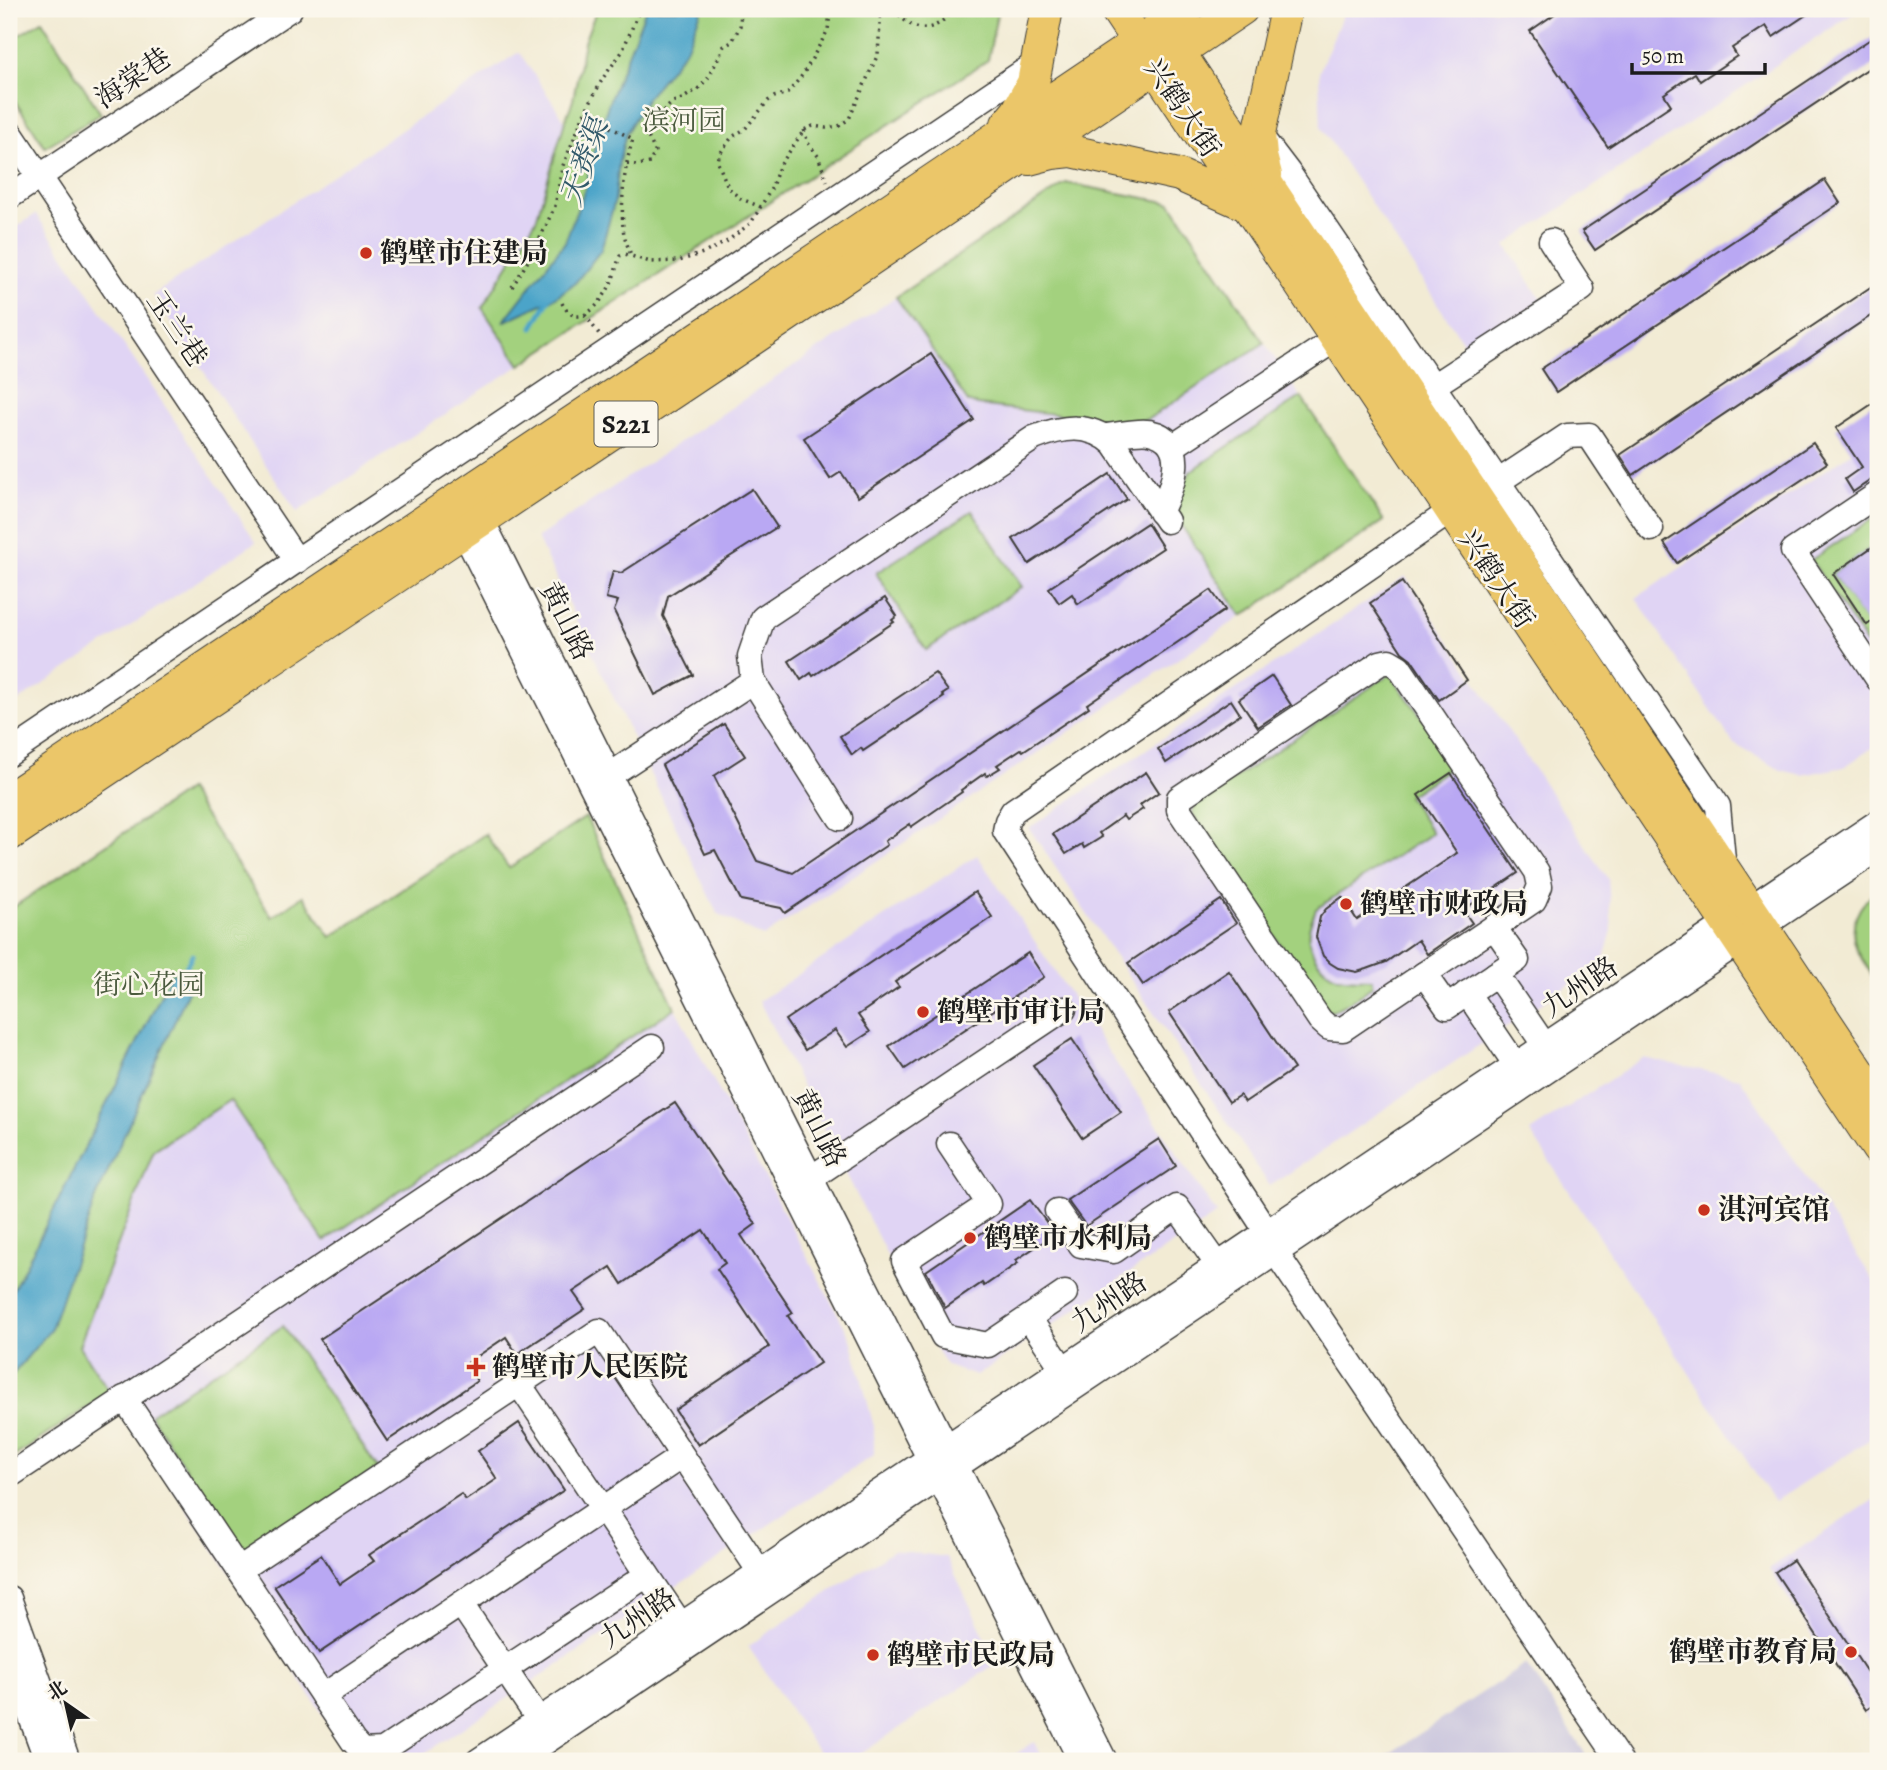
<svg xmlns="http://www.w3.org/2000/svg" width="1887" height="1770" font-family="Alegreya,'Noto Serif SC',serif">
  <rect width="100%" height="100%" fill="#fbf7ec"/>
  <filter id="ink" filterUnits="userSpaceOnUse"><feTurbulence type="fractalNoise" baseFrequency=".0143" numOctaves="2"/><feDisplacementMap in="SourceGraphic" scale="14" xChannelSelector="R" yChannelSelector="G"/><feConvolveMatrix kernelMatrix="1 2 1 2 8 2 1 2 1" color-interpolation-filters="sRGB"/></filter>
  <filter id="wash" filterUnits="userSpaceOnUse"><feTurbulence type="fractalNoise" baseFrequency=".00686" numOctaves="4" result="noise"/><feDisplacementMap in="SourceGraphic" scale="28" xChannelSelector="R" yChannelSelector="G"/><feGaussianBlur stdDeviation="1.57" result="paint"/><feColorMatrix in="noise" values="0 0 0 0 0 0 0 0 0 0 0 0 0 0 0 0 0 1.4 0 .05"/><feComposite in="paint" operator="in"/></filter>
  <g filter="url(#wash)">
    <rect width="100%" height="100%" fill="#f2ebd4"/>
    <g fill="#e0d4f4">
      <polygon points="1345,9 1860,9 1506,245 1542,301 1468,350 1321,127 1319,72"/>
      <polygon points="519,52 565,121 536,220 482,308 520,365 297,512 153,295"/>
      <polygon points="1066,183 1171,203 1384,521 763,937 717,913 537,538"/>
      <polygon points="36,214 256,542 9,707 9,232"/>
      <polygon points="1878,435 1878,744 1844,767 1802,775 1781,770 1734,744 1636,598"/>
      <polygon points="1405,576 1608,879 1612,930 1603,962 1270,1186 1029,828"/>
      <polygon points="977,855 1217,1214 976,1376 947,1366 931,1342 759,1001"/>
      <polygon points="675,1008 851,1339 874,1427 874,1455 413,1761 354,1761 79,1346 154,1150 230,1100 324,1241"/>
      <polygon points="1643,1058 1740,1078 1878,1287 1878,1434 1774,1502 1530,1132"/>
      <polygon points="1878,1497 1878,1735 1769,1569"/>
      <polygon points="893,1550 947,1557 997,1663 850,1761 824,1761 748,1646"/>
      <polygon points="1034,1742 1043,1761 1005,1761"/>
    </g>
    <polygon fill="#c4c0db" points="1526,1664 1590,1761 1378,1761"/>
    <g fill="#a3d17e" stroke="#60764d" stroke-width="2">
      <polygon points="597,9 998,9 988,60 520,365 482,308 536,220 565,121 573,100 584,42"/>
      <polygon points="42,21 101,114 45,147 9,92 9,41"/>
      <polygon points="1066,183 1171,203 1264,343 1148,419 1131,423 978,405 968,402 896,297"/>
      <polygon points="1301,397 1384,521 1242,616 1171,510 1190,472"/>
      <polygon points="972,511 1022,587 926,650 876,573"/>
      <polygon points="1878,515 1878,543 1833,574 1867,624 1878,617 1878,648 1872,652 1811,560"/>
      <path d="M1390 674 1456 764 1408 796 1432 833 1316 909C1314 915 1310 923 1309 930 1306 948 1321 972 1339 977 1349 980 1362 978 1372 979V986L1360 996 1331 1012 1321 1005 1192 813 1195 805Z"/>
      <polygon points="188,790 272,917 303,896 331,937 485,834 509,868 586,817 675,1008 324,1241 230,1100 154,1150 79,1346 110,1392 12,1458 9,1452 9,910"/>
      <path d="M1878 890V984C1871 973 1862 961 1857 949 1847 926 1859 903 1878 890Z"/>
      <polygon points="283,1326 378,1469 245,1557 150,1415"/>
    </g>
    <g fill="#4ba4c9" stroke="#346072" stroke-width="2">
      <polygon points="646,9 702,9 686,49 647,98 626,133 619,162 615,200 601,250 576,282 555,298 503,322 565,242 585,189 595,145 609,102"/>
      <polygon points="172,973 193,980 95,1200 51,1329 9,1379 9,1297 26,1265"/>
    </g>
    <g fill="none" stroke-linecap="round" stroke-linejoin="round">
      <g stroke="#4ba4c9" stroke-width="5">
        <polyline points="533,327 549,299"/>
        <polyline points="179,982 192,955"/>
      </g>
    </g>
    <g id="blocks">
      <g fill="#b9a8f3">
        <polygon points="1562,9 1815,9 1773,37 1766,26 1732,48 1737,56 1700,81 1695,73 1664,94 1671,105 1608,147 1530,31"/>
        <polygon points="1878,34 1878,62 1595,250 1582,231"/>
        <polygon points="1825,180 1840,203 1556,392 1541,369"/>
        <polygon points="1878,282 1878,311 1633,475 1620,455"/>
        <polygon points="931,354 974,420 858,497 841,472 830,479 804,438"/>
        <polygon points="1878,400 1878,479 1871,480 1853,492 1845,479 1862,467 1836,428"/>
        <polygon points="1813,443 1827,463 1677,563 1664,543"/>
        <polygon points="1110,474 1127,499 1029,564 1013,539"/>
        <polygon points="752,489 777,527 668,596 663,616 693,675 655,695 614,611 618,601 606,598 613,571 621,573"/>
        <polygon points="1147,523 1163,548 1078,604 1072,594 1059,603 1049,588"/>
        <polygon points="1878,543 1878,617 1867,625 1833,574"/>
        <polygon points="1402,582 1467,680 1439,700 1411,659 1402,652 1370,603"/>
        <polygon points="1211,590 1225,610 1087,704 1089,707 1023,751 1021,749 997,765 1000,768 987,776 985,773 961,790 962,792 911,827 910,824 885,841 887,845 785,913 781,908 741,900 715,850 705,854 662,765 724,724 745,756 714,776 757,861 793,873"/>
        <polygon points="885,598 897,616 892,620 894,622 813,676 811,673 801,680 789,661"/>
        <polygon points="935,673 948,691 942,695 944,697 863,751 861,748 852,755 840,736"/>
        <polygon points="1272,676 1291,705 1258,727 1239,699"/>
        <polygon points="1231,700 1240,714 1166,763 1158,749"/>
        <polygon points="1146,772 1159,792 1140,805 1143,809 1126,820 1123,816 1099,833 1102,837 1084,848 1082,844 1066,854 1053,834"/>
        <polygon points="1451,773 1518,873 1463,910 1472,923 1427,954 1418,940 1386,962 1367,969 1357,972 1338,968 1330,963 1323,956 1316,937 1320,917 1326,909 1342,897 1357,920 1457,853 1418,795"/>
        <polygon points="975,892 992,917 895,982 899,987 858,1015 870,1032 847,1047 835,1030 805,1050 785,1020"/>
        <polygon points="1221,900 1236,923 1143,985 1128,963"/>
        <polygon points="1028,953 1044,977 905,1069 889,1046"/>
        <polygon points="1229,971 1294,1069 1245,1102 1240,1095 1229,1102 1169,1012"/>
        <polygon points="1072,1039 1121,1112 1082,1138 1033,1065"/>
        <polygon points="675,1103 756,1224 741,1235 793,1313 788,1316 820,1363 698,1445 675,1410 769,1347 717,1269 725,1263 703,1230 622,1284 611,1267 573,1292 585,1309 517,1354 506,1337 466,1364 477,1381 387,1441 320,1339"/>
        <polygon points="1159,1139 1176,1166 1086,1226 1067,1200"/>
        <polygon points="1030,1200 1055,1234 1016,1260 1018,1263 984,1286 982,1283 945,1308 926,1271"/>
        <polygon points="519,1423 564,1490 319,1653 274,1586 321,1555 340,1584 374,1561 369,1555 461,1494 466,1500 497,1479 478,1451"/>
        <polygon points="1793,1560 1878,1689 1878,1702 1866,1710 1775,1572"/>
      </g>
    </g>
  </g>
  <g filter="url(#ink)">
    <use href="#blocks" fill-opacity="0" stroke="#3c3b38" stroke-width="2"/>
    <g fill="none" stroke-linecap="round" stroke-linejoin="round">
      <defs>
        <g id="minor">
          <polyline points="9,131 297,561"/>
          <polyline points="1259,134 1288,172 1718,806 1724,870"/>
          <polyline points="9,197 290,9"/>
          <polyline points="1433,386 1582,289 1551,241"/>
          <path d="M1105 436C1118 435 1136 430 1149 432 1191 440 1173 487 1160 512"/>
          <polyline points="1172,447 1336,339"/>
          <polyline points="1484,491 1567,436 1589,435 1651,529"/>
          <polyline points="1878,494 1793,551 1878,679"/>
          <polyline points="482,520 785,1127 1105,1761"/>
          <polyline points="464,532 1081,1761"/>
          <polygon points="1389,661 1399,667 1537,872 1540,886 1534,900 1343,1029 1329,1028 1320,1020 1179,810 1179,798 1380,663"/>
          <polyline points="9,754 1038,62"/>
          <polyline points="610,775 753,681"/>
          <path d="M840 818 753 681 750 656 763 618 1034 438C1062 427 1089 422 1114 444L1167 521"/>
          <polyline points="1424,974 1447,1007 1517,960 1494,927"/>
          <polyline points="1496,974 1545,1046"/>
          <polyline points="1467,993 1516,1065"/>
          <polyline points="949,1144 989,1204 904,1261 943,1336 988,1345 1065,1293"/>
          <polyline points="811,1178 1064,1009"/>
          <polyline points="1057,1211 1081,1245 1114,1251 1177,1207 1218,1265"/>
          <polyline points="1267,1232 1005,831 1007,821 1013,811 1451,511"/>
          <polyline points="1276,1253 1620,1761"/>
          <polyline points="1029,1318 1063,1369"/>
          <polyline points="124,1398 353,1741 362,1751 383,1750 647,1575"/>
          <polyline points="9,1476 652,1047"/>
          <polyline points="239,1570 519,1384"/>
          <polyline points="9,1598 68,1761"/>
          <polyline points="461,1604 539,1720"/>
          <polyline points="681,1625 519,1384 599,1331 760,1572"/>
          <polyline points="9,1657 47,1761"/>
          <polyline points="323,1696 682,1456"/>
          <polyline points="478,1761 1878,822"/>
          <polyline points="517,1761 1878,849"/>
        </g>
        <g id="major">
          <polyline points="1116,9 1878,1149"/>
          <polyline points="1168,36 1878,1100"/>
          <polyline points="1007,124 1017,112 1033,83 1047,9"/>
          <polyline points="1029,159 1052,153 1071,151 1179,175 1246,205"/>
          <polyline points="1266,175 1261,156 1259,134 1286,9"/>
          <polyline points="9,799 737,312 1187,9"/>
          <polyline points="9,835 754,338 1242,9"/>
        </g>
      </defs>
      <use href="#minor" stroke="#3c3b38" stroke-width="27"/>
      <use href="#major" stroke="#3c3b38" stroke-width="34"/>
      <g stroke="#3c3b38" stroke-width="3.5" stroke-dasharray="2 5" stroke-linecap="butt">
        <path d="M895 9C912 35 936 34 953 9"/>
        <path d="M585 114 633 139C624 167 621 199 623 228 624 237 628 247 631 255"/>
        <polyline points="804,130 808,143 818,156 827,181"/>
        <polyline points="627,164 638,165 650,163 655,151 647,135 650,123 673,102 682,99 698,89 709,77 724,46 732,42 740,26 741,9"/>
        <polyline points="761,207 739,198 728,187 718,163 719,155 732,137 745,129 768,101 774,97 788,93 804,73 828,30 830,12 833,9"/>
        <polyline points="512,287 533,253 555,206 562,168 584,114 603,78 622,52 640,9"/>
        <path d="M562 303C579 336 606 298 613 278 616 271 617 263 620 256L625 254 650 262 679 261 706 252 726 242 751 223 771 189 779 167 804 130 813 126 826 128 839 126 849 119 878 54 881 9"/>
        <polyline points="585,315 599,334"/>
      </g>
      <use href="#minor" stroke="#fff" stroke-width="24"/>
      <use href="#major" stroke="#ebc669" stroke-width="32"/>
    </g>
  </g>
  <g fill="#c8321e" stroke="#fbf7ec" stroke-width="2.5">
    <circle cx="366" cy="253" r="7"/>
    <circle cx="1346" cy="904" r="7"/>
    <circle cx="923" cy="1012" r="7"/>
    <circle cx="1704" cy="1210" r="7"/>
    <circle cx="970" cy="1238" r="7"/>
    <path d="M472.5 1356.5h7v7h7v7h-7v7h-7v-7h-7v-7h7z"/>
    <circle cx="1851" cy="1652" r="7"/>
    <circle cx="873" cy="1655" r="7"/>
  </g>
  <g text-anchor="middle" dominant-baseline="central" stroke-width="5" stroke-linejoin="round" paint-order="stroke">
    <rect fill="#fbf7ec" stroke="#5f5e5a" stroke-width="2" x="594.5" y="401.5" width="63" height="45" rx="5"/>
    <g font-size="26" font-weight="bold" fill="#1c1c1c">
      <text x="626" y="424">S221</text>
    </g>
    <g font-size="28" fill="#1c1c1c" stroke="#fbf7ec">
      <text transform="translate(133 78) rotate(-34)">海棠巷</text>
      <text transform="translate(1182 108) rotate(56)">兴鹤大街</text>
      <text transform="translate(177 329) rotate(56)">玉兰巷</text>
      <text transform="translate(1496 579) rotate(56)">兴鹤大街</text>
      <text transform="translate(566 621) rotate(63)">黄山路</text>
      <text transform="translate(1580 987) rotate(-34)">九州路</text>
      <text transform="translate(819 1128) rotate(63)">黄山路</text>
      <text transform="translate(1109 1302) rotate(-34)">九州路</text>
      <text transform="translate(638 1618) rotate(-34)">九州路</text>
    </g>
    <g font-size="28" fill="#4b5b3e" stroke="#fbf7ec">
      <text x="684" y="121">滨河园</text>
      <text x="149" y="985">街心花园</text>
    </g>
    <g font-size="28" font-weight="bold" fill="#1c1c1c" stroke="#fbf7ec" text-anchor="start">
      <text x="380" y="253">鹤壁市住建局</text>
      <text x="1360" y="904">鹤壁市财政局</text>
      <text x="937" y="1012">鹤壁市审计局</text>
      <text x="1718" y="1210">淇河宾馆</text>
      <text x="984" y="1238">鹤壁市水利局</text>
      <text x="492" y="1367">鹤壁市人民医院</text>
      <text x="1837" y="1652" text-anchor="end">鹤壁市教育局</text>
      <text x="887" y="1655">鹤壁市民政局</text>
    </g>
    <g font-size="30" font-style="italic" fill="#31596a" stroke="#fbf7ec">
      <text transform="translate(584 162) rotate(-71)">天赉渠</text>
    </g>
  </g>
  <rect width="1887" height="1770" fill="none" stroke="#fbf7ec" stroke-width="35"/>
  <g transform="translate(66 1704) rotate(326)" stroke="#fbf7ec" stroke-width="5" paint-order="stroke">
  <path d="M0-5L12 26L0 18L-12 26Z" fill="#1c1c1c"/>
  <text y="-10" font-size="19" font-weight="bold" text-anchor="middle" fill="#1c1c1c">北</text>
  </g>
  <path d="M1632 63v10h133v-10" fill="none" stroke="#1c1c1c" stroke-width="3.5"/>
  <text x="1642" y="63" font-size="21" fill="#1c1c1c" stroke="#fbf7ec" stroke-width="5" paint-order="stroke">50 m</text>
</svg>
